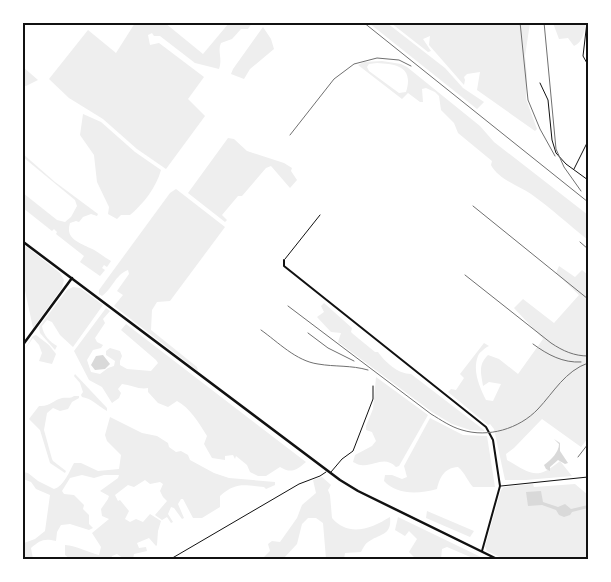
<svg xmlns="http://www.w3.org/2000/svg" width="611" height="582" font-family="'Open Sans',sans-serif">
  <rect width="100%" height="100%" fill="#fff"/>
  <g fill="#eee" fill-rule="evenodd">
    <path d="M135 23H165L203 54 229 23H252L248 29H241L232 39 221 43C217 51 223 59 219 69L195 63 160 36H154L152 33 148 35 150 45 159 43 204 77 188 99 205 116 166 169 137 149 103 119 69 98 49 79 88 30 116 53Z"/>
    <polygon points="369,23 387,23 445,68 463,88 484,102 477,109"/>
    <polygon points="391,23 530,23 525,56 527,76 526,99 537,129 535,131 477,90 480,72 467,74 464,77 465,80 464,85 429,45 430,36 423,39 431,51 428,52"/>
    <path d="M581 23H586C584 32 583 42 574 46L568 38 559 39 553 23Z"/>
    <polygon points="263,27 271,39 274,49 250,69 244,79 231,74 233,69"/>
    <path d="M382 61 401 64 407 67 480 126 494 142 588 215V240C569 225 551 208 531 194 519 186 498 179 491 165L492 161 458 133 454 123 441 110 439 96 435 92 426 88 422 89 423 102H420L408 93 402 99 358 65 364 62ZM377 63C397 64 414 67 406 92L399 93 369 71 367 67 369 64Z"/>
    <polygon points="22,67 23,67 38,80 26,86 23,85"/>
    <path d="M83 114 101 122 135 152 161 170C156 188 143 204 130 215H121L117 219 108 214 109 207 97 182 94 155 80 135Z"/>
    <polygon points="228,138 234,139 247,151 284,163 292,168 291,171 297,180 290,188 271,166 266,168 242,196 238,196 222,215 227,220 225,222 188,193"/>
    <path d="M23 154 55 182 98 214 97 216 91 214 83 217 79 222 76 221 70 223C65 239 79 242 90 248 97 251 104 257 111 261L107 267 104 265 102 268 105 270 100 276 80 262 84 256 56 234 57 232 54 229 52 231 23 208V193L57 220 65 222 71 217 77 206 75 200 23 157Z"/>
    <path d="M176 189 225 227 170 301 157 302 152 310 151 330 197 367 198 371 114 306 123 295 117 291 129 274 128 270C115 275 113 288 102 296L99 294V290L107 279 170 193Z"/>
    <polygon points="23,244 60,273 64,280 62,288 33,328 23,281"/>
    <path d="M559 266 575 277 582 270 588 275V438L581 447 542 419 514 448 506 454 507 460C532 475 537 480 560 461L572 476 526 480H505L494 429 490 424 488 425 448 392 451 389 456 390 464 378 460 374 484 343 489 346 487 347C484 349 479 353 478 356 472 371 480 388 486 400L493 401 501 384 489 382 483 386C481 373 478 365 488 355L499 359 518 374 543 339 514 308 523 299 554 323 579 295 556 273Z"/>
    <path d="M73 287 80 288 103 305 73 347 60 335 52 322 47 320 42 326C43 335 50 342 57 346L55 350 40 333 39 327 67 290Z"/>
    <path d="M324 303 352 328 351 332 353 334 375 352H378C385 362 398 374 411 374L484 430V431L470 430 452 424 432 412 338 342 341 333 331 332 317 317 324 312 321 306Z"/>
    <path d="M106 308 110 311 103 319 105 323 95 338 97 342 103 345 101 348 93 350 87 360 91 372 100 374 108 368 114 366 115 361 106 355V351L110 348 120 351 122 356 120 361V365L127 369 151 371 158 363 156 360 121 330 126 324 306 462C297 470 291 474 280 467L266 476H258L250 472 247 465 236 456 235 459 233 455 225 456V460L212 458 204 444 207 436C199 423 190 408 177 401L168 407 158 403 148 392V388C140 390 131 385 122 384L118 389 121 393 119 398 112 403 102 387 89 380 74 351Z"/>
    <polygon points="36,335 49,345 56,354 52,364 39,361 42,353 39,345 33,338 23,352 33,336"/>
    <path d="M75 374 107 408V411C98 406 93 399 82 397L81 395 83 392 80 383 74 376Z"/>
    <path d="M376 377 428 415 399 466 396 467C384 455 374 467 361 465 358 465 356 463 353 462L355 455 372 446 376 441 372 432 366 430V426L373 409Z"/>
    <path d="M74 396H79V398L72 402 68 409 60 411 53 408 47 413 44 430 52 459 53 461 66 471 65 473 50 463 40 430 29 419 39 406C50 407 53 400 62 398 67 397 70 399 74 396Z"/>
    <path d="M110 417 142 433 157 436 168 443 169 447 176 452 181 451 188 455 190 460 214 473 229 478 275 482V485L266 489 264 487C243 485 236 482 220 496V507L202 518H193L183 499H181L178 504 184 518 182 519 174 508 171 507 168 514 173 522 171 523 167 517 162 520 155 515 167 501 163 497 160 491 163 484 160 482 150 484 145 480 134 487 128 485 115 495 118 501 120 500 129 511 125 519 130 522 136 519 143 522 150 514 161 521 158 531 157 545 156 546 149 538 137 543 139 548 146 547 147 551 134 554 133 559H124L117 554 112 556 111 559H70L65 555V545C77 546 87 552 99 555L101 547 92 533 109 519 102 516 101 509 108 499 109 496 100 491 118 478 119 475H104L94 478 82 475 70 478 62 491 64 494 74 495 84 505 83 509 89 515V524L93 528 89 530 70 524 61 525 57 532 56 541C44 538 40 540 31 548L33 559H23L24 543 35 539 45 531 50 495 36 489 31 482 23 479V472L28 473 38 481 54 489C64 486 69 472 74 463H81L98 471 119 469 121 455 107 441 105 435Z"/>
    <path d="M430 418 463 435 487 436 495 487H473C467 480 465 473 458 467 444 468 440 477 437 489 418 494 397 495 384 481L385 475H392L402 479 407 477 404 466Z"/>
    <path d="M322 477 331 485 328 490 330 495 332 518C349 538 372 528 390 517 392 536 380 533 368 542 365 544 363 548 361 552L345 553 344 559H326L323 523 316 518H308L302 524 297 544 283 559H262L270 551 268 544 272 541 280 542 297 518 302 505 316 493 313 480Z"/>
    <polygon points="533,484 534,487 575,484 588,495 588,559 504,559 487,551 485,547 501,490 504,487"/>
    <polygon points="427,511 474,531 470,537 426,518"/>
    <polygon points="398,517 485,559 475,559 447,547 442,549 441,559 416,559 409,552 417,539 409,531 405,536 395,530"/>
  </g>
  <g fill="#d9d9d9">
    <polygon points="103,355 110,364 105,369 95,370 91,365 96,356"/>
    <path d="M554 439 560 443V451L568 463 565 464 558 460 550 467V471L546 469 544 465C551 460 559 452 559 444Z"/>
    <polygon points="541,491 543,502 558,507 565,504 571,509 588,505 588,508 572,512 570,515 564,517 559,515 556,510 542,505 528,506 526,492"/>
  </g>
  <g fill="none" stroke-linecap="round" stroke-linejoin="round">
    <g stroke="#111" stroke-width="1">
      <polyline points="587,22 583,56 588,65"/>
      <polyline points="540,83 548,100 552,140 556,153 566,164 588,180"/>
      <polyline points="574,169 588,141"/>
      <polyline points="285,259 320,215"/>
      <polyline points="331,472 342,459 353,451 373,399 373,386"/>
      <polyline points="501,486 588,477"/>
      <polyline points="169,560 299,484 320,476 326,472"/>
    </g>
    <polyline stroke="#111" stroke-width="2" points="284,260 284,266 486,427 493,440 500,486 482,551"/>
    <g stroke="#111" stroke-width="2.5">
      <polyline points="22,241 340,480 358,491 499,560"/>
      <polyline points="22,346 72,278"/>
    </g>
    <g stroke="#707070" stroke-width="1">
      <polyline points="363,22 588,202"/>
      <polyline points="520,22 528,100 540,129 555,156"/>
      <polyline points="544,22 556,149 564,167 581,191"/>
      <polyline points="290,135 334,79 354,64 377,58 399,60 411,66"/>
      <polyline points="473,206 588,299"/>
      <polyline points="580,242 588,249"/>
      <path d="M465 275 551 343C563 351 574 356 588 356"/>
      <path d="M288 306 431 414C441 420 451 427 462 430 488 438 519 429 538 409 554 392 565 371 588 363"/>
      <path d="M261 330C278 342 296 361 318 364 335 367 351 365 368 370"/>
      <polyline points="308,333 328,348 354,361"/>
      <path d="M533 344C548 355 563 363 581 362"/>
      <polyline points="578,457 588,444"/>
    </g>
  </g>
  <rect width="611" height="582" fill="none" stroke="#ffffff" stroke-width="48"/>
  <rect x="24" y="24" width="563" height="534" fill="none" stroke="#111" stroke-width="2"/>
</svg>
